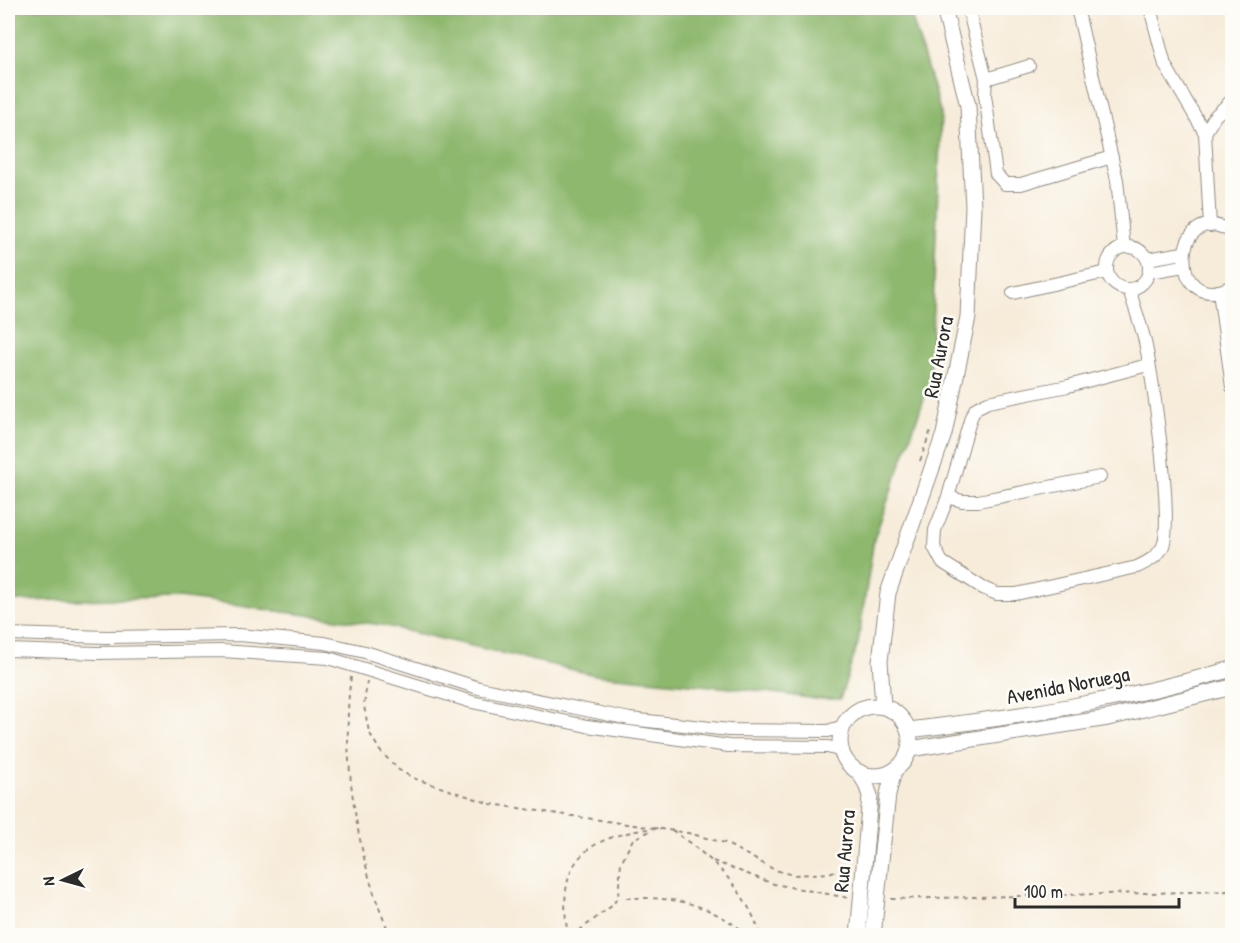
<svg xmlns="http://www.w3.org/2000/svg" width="1240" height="943" font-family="'Patrick Hand',sans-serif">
  <rect width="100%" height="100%" fill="#fdfcf7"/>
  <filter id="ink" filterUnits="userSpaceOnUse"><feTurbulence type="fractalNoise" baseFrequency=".0167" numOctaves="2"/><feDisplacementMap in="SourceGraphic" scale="12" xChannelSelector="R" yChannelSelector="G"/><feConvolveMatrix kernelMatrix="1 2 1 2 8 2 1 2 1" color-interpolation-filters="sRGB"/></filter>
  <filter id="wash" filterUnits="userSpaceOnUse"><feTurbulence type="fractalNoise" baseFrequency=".008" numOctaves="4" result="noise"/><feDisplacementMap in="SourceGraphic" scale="24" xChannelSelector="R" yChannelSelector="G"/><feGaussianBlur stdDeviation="1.35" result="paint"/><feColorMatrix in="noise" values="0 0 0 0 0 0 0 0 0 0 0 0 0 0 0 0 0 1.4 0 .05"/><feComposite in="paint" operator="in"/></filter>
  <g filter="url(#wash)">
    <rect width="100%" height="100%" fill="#f7ecda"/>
    <polygon fill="#8eb86e" stroke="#5c724c" stroke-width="1.5" points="8,8 909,8 941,114 930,382 874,539 858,643 840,699 816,699 753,690 595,675 382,625 179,598 8,601"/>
  </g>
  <g filter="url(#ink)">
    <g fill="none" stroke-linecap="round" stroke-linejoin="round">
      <defs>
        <g id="minor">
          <polyline points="968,8 986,79 985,95 996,174 1005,184 1021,184 1112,157"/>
          <polyline points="1077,8 1117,180 1124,247"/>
          <polyline points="1150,8 1165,65 1205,133"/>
          <polyline points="986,79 1029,66"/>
          <polyline points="1210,226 1205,133 1215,116 1232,100"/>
          <path d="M1232 232C1170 195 1167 320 1232 286"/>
          <circle cx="1128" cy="268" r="21"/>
          <polyline points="1147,259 1183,253"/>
          <polyline points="1149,272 1184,266"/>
          <path d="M1129 289C1134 306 1140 322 1144 338 1152 368 1175 527 1162 548 1156 558 1147 562 1137 567L1016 594H997L983 588 942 562 934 547 935 530 948 497 971 417 976 408 988 402 1068 386 1148 365"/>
          <polyline points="1219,291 1232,387"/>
          <polyline points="1013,293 1107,272"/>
          <polyline points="948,497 962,501 978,501 1100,477"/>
          <polyline points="8,634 107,637 239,635 325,643 365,652 479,688 630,719 729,730 828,731 844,726"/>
          <polyline points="8,650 97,653 222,651 328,658 472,702 587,726 729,746 828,747 842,751"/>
        </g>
        <g id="tertiary">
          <circle cx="875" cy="741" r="35"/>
          <polyline points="883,706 880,661 888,593 944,434 968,317 973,207 968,106 944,8"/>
          <path d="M909 730C1019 717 1126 700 1232 669"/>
          <polyline points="910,749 1108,718 1232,687"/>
          <polyline points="858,936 870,796 866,784 859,772"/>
          <polyline points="873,936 888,794 894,771"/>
        </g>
      </defs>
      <use href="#minor" stroke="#918c82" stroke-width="14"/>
      <use href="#tertiary" stroke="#918c82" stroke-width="17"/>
      <g stroke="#918c82" stroke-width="2" stroke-dasharray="4.5 4.5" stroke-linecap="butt">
        <polyline points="920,461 932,427"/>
        <path d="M351 677C340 751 358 869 391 936"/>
        <polyline points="367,681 364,706 369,732 380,751 399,770 413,778 491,804 688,833 725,843 775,870 793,875 828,873 851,867"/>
        <path d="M672 830C714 860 744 886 761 936"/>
        <polyline points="713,861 774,884 849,898"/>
        <path d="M626 898C679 897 707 903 750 936"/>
        <polyline points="891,899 1232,891"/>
        <path d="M568 936C556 861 582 838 654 828"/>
        <polyline points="572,936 613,905 618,896 621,863 633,839 659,827"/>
      </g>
      <use href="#minor" stroke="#fff" stroke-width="12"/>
      <use href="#tertiary" stroke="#fff" stroke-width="15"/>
    </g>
  </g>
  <g text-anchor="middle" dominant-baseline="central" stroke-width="5" stroke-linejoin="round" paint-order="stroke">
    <g font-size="21" fill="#2b2b2b" stroke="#fdfcf7">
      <text transform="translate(938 357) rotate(-79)">Rua Aurora</text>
      <text transform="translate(1068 685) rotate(-11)">Avenida Noruega</text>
      <text transform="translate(844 851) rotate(-85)">Rua Aurora</text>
    </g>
  </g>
  <rect width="1240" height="943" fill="none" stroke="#fdfcf7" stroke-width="30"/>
  <g transform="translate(63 880) rotate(265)" stroke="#fdfcf7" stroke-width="4.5" paint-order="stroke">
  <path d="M0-4.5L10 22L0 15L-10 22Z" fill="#2b2b2b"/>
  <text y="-9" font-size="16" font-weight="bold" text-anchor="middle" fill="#2b2b2b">N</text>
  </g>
  <path d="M1015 898v9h164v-9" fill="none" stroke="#2b2b2b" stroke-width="3"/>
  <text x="1024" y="898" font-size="18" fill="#2b2b2b" stroke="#fdfcf7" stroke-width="4.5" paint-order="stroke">100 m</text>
</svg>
